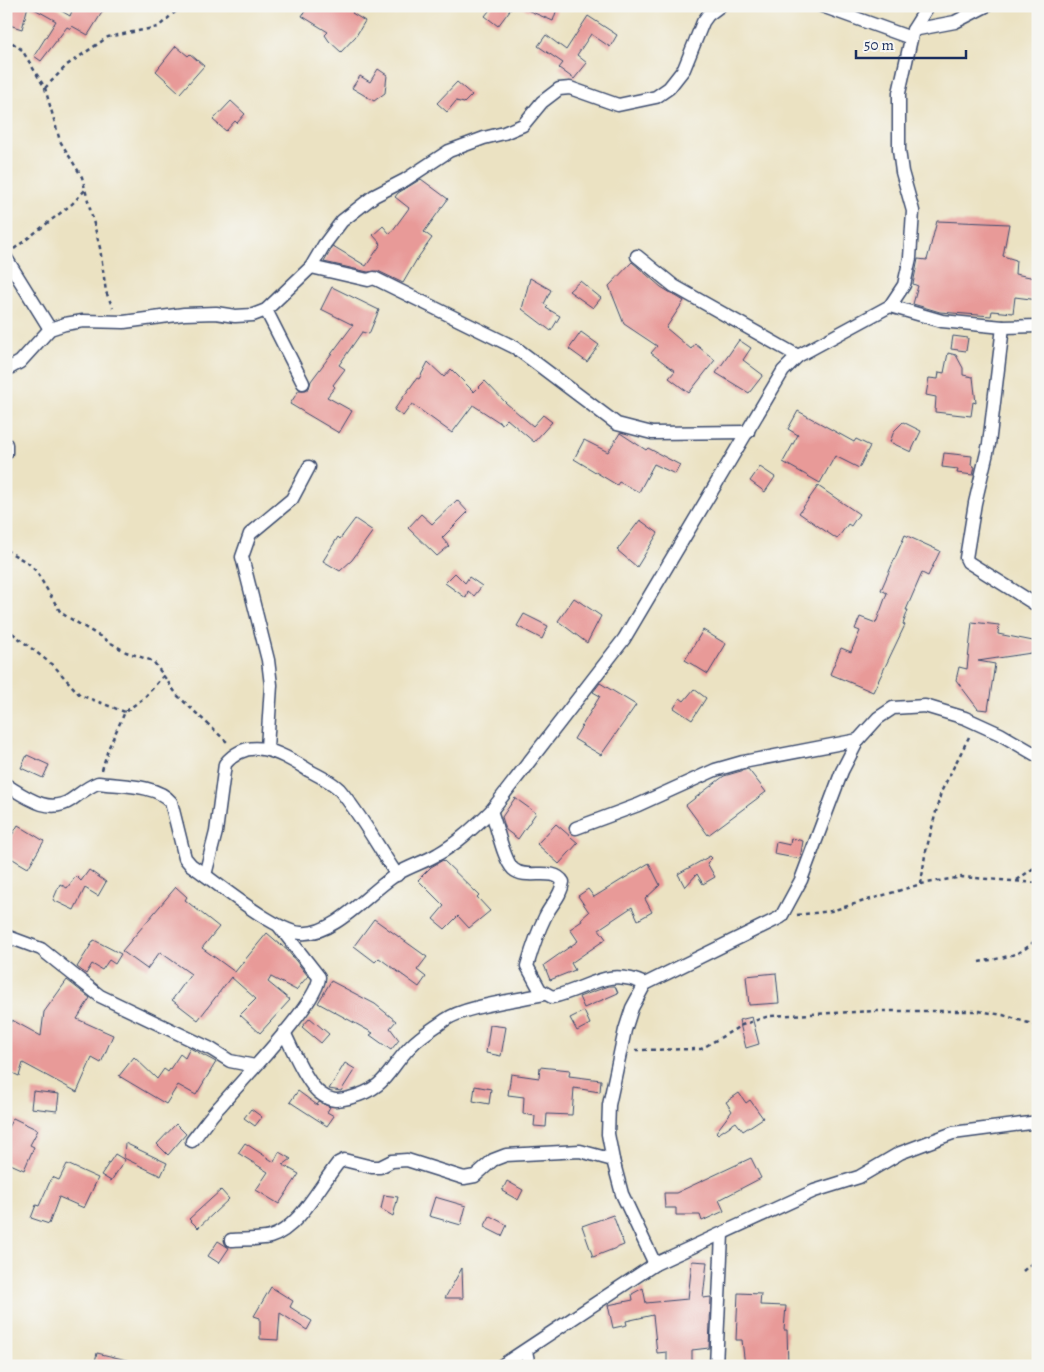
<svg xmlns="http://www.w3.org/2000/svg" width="1044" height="1372" font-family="Alegreya,serif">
  <rect width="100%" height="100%" fill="#f6f6f2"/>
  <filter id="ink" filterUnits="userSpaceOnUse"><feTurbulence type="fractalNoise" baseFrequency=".02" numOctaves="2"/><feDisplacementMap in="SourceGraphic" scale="10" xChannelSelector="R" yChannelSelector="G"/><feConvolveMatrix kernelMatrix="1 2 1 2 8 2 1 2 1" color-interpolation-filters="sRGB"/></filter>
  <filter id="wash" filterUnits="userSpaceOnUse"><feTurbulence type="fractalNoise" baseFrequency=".0096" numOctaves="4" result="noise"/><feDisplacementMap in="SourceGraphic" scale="20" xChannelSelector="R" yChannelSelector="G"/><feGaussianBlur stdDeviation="1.12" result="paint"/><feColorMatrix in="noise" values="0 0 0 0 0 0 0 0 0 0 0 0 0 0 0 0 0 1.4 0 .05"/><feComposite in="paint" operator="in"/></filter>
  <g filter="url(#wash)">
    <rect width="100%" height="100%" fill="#ebe2c2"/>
    <g id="blocks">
      <g fill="#e89a98">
        <polygon points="9,6 28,6 22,29 6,24"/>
        <polygon points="29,6 53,6 70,16 74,6 106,6 88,35 72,26 71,29 67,27 41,61 34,56 56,21"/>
        <polygon points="308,6 357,6 352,13 365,21 356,36 341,52 329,41 325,35 328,32 302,16"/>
        <polygon points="493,6 513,6 498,26 485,16"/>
        <polygon points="518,6 558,6 553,21"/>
        <polygon points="588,16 617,35 610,47 591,34 577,55 587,63 574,79 559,68 563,63 538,46 546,35 566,50"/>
        <polygon points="176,46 188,56 190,54 204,66 180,93 156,71"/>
        <polygon points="378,69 387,75 385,93 374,101 352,88 360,76 370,82"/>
        <polygon points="457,82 472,95 464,103 456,101 447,112 437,103"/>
        <polygon points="231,101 245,114 237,123 235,121 226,131 213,120"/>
        <polygon points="421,179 448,199 424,232 432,238 417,259 403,283 378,271 368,272 324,262 333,246 366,266 381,244 373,235 383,226 390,234 409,208 395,197 398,193"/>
        <polygon points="937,221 1009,224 1003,256 1016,260 1015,274 1035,278 1038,282 1038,300 1015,297 1013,313 992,311 991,316 940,312 913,304 918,286 913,284 918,259 927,260"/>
        <polygon points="632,262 661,287 684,301 666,328 691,349 695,344 715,360 689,393 669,378 675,371 651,353 657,346 624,324 609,286"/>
        <polygon points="530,278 551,290 544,304 548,306 546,308 560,316 551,331 522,309"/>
        <polygon points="580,281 601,298 593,308 569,291"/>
        <polygon points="332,287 379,310 369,334 362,332 339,365 345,369 333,385 335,387 327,397 352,411 339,433 290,404 299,390 306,390 309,388 311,381 353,325 321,309"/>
        <polygon points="581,332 599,345 587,362 569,349"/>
        <polygon points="953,336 968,338 966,351 951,349"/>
        <polygon points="739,340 751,348 743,360 763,375 749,393 716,373"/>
        <polygon points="948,353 956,355 963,368 963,375 973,377 976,403 973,402 971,416 935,412 936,397 926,395 929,378 938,379 939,372 944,373"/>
        <polygon points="428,362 444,377 451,369 474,392 485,381 506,403 533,426 543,415 552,422 534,442 507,419 502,424 473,405 452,433 412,404 403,416 394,410 417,378 419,379"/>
        <polygon points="798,411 854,442 856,439 870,446 859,468 835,456 820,483 783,462 798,435 788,429"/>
        <polygon points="903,422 921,431 911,452 890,442 894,431"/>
        <polygon points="620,433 646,450 648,448 680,465 675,474 654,464 639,492 619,482 617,485 574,459 584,440 608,452"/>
        <polygon points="944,453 972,456 971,465 975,467 973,475 957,473 958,469 942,467"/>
        <polygon points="760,467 775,477 765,492 750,481"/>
        <polygon points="818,486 859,514 851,526 848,524 837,539 799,513"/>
        <polygon points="457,500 468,512 442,538 449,546 437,556 408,528 421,514 432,524"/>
        <polygon points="355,519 373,531 352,560 340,571 323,561 338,537 340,539"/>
        <polygon points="640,520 658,533 637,567 617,550"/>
        <polygon points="905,535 940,551 928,576 922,573 906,610 908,610 903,624 905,625 873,692 830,674 841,648 851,652 860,631 855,629 860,617 876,623 887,593 881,590"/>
        <polygon points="455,573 465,583 469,577 482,586 474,596 468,591 466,598 445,583"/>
        <polygon points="574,598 601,616 587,643 558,621"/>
        <polygon points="524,614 548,626 542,639 517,626"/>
        <polygon points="972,622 999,625 998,634 1038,642 1038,652 978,661 995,664 988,710 978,709 956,680 959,667 967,669"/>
        <polygon points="703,630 726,644 708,674 685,660"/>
        <polygon points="600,683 636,705 601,755 574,739 600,696 593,692"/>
        <polygon points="694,689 706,698 692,720 674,708 680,698 684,701"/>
        <polygon points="27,755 49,765 43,778 21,768"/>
        <polygon points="748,769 766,792 708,835 686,805 724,776"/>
        <polygon points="515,798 536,813 518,839 506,830 502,817"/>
        <polygon points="556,824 578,843 559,864 537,844"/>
        <polygon points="18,825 44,841 28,868 6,855 6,845"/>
        <polygon points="791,838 803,841 800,859 774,854 776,842 790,845"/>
        <polygon points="710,856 712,858 707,863 715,877 703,884 697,874 685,887 678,874"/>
        <polygon points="443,860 479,895 477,897 490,911 469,928 458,916 445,929 433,919 444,906 418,880 431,867"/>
        <polygon points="649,863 660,885 645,899 652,912 638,920 632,907 599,929 606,939 571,963 575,970 550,980 544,965 578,941 570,929 582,921 581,919 589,912 578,896 588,889 594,897"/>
        <polygon points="89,870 106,882 98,896 85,888 74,910 53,900 60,884 67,888 76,876 81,881"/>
        <polygon points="176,887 187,897 185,900 219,927 202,948 235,972 267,933 288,951 308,976 296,990 271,977 268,982 290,1000 260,1033 240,1015 256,999 231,977 198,1020 172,1000 191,974 160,952 147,969 122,951"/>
        <polygon points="374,919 427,957 417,970 426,977 419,987 379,958 375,962 354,946"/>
        <polygon points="94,940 121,954 115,964 109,960 102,970 92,964 86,974 77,967"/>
        <polygon points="776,973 779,1003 749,1005 746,976"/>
        <polygon points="67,980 90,998 77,1019 113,1035 101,1063 92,1058 77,1092 23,1063 19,1076 6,1070 6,1031 12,1020 41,1036 44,1012"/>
        <polygon points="331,981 375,1004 396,1021 390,1028 399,1040 391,1050 370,1035 373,1033 318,1003"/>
        <polygon points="609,986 615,986 618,993 584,1008 579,997"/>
        <polygon points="584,1011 590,1024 577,1031 570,1018"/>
        <polygon points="752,1017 759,1044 746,1048 739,1020"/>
        <polygon points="310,1018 329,1034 321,1043 302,1027"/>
        <polygon points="490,1025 506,1027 501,1056 486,1053"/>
        <polygon points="190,1048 216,1062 196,1095 178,1085 166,1104 119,1076 134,1057 157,1079 164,1069 168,1072 180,1054 185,1058"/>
        <polygon points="345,1063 355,1069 341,1091 329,1089"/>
        <polygon points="540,1067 570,1070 569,1076 601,1080 600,1092 574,1088 572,1115 547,1114 546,1127 534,1126 535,1116 523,1114 524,1097 508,1095 511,1074 539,1078"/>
        <polygon points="475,1086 491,1089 489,1104 473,1101"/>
        <polygon points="33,1091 59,1094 57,1111 31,1108"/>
        <polygon points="298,1091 317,1105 319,1102 330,1107 327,1112 334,1116 327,1126 290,1102"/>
        <polygon points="739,1093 746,1103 750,1100 763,1118 743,1131 736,1122 718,1134 716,1132 732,1111 726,1102"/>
        <polygon points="251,1109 262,1117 255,1126 244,1118"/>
        <polygon points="13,1118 38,1130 30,1145 34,1147 24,1170 6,1162 6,1131"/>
        <polygon points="176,1124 186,1134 168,1155 157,1144"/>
        <polygon points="125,1143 167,1163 161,1176 124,1158"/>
        <polygon points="245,1143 274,1162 279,1152 291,1159 283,1165 299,1174 279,1204 256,1190 268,1172 238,1153"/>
        <polygon points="115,1154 125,1160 111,1181 101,1175"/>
        <polygon points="751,1158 761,1178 719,1200 724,1211 702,1221 700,1215 676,1215 676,1208 665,1208 664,1193 676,1193"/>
        <polygon points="67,1164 98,1178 84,1208 59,1197 49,1224 31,1218 36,1205 39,1206 52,1177 59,1180"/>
        <polygon points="507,1181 523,1190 518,1200 502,1191"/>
        <polygon points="221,1190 229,1199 198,1228 189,1219"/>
        <polygon points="384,1195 398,1197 393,1216 381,1209"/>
        <polygon points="435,1197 466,1206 461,1225 429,1216"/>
        <polygon points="613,1215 624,1245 593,1257 582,1226"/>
        <polygon points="490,1216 507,1225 502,1236 484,1227"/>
        <polygon points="218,1241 229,1248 219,1263 208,1256"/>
        <polygon points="692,1261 707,1262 703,1298 711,1297 709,1348 692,1350 692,1366 667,1366 667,1352 657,1353 653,1315 626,1321 627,1325 613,1328 608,1305 633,1300 632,1294 643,1288 646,1303 688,1299"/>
        <polygon points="462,1268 463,1298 445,1298"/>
        <polygon points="271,1287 293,1301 290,1307 312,1321 307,1330 280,1313 278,1340 260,1339 260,1318 254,1316"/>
        <polygon points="738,1293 761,1294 760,1305 786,1306 784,1330 787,1330 788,1366 745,1366 742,1340 736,1340"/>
        <polygon points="97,1353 131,1361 130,1366 94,1366"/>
      </g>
    </g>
  </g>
  <g filter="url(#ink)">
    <use href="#blocks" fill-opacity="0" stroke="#3a4a6d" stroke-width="1"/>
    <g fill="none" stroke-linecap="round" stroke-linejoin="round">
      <defs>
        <g id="street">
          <polyline points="822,6 911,38"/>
          <polyline points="913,30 955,22 986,6"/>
          <polyline points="637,256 674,286 798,356"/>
          <polyline points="6,258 50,329"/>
          <polyline points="311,267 368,280 374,278 516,348 617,424 652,433 748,432"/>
          <polyline points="890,306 942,321 1003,327 1038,326"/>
          <polyline points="266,310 303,383"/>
          <polyline points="1003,327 989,444 975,503 966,558 968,562 1038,606"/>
          <polyline points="6,370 20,362 50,329 65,324 83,321 124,322 184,314 216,313 235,316 253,315 266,310 311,267 324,245 342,221 374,196 405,180 449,151 484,138 504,133 523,125 542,102 559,89 570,88 618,105 656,97 669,88 684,69 703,22 708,15 720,6"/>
          <polyline points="6,444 6,453"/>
          <polyline points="267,748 271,685 268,660 242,557 250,534 292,499 309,467"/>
          <path d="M6 785C26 797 49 815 71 800 80 794 87 787 98 783 120 786 156 784 171 802L185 858 191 865C216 882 274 931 301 933 334 936 370 891 397 874 410 866 425 862 438 854 458 843 475 826 491 811L624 639 783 371 798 356 890 306 904 285 910 258 913 211 902 172 899 150V93L913 30 928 6"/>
          <path d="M491 811C497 825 503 859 513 869 526 881 554 866 563 882 561 897 551 904 545 917 537 933 532 949 527 966L540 990 552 997C589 989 606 966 645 984"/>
          <polyline points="576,828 638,805 715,770 743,762 858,740"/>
          <path d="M205 875 216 832 225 764C251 733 283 755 310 771 319 776 331 781 339 789 361 815 378 847 397 875"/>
          <polyline points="6,936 41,949 100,996 211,1049 230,1061 255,1066"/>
          <path d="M284 1032C291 1047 308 1086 321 1094 330 1101 337 1101 349 1098 388 1088 387 1070 411 1046 420 1036 434 1028 445 1020 465 1006 518 1000 544 994"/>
          <path d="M192 1141C202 1129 210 1116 221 1105 240 1082 319 1002 319 977L279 926"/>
          <path d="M231 1240C243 1239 258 1240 270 1237 299 1228 319 1187 338 1163L344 1160 372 1167H380L392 1161 407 1160 464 1178 475 1176 493 1160 506 1155 580 1151 613 1160"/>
          <polyline points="655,1264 622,1194 613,1160 608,1134 609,1105 625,1030 632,1008 645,984 781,917 801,880 842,771 858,740 878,718 893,708 925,706 965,718 1000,734 1038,756"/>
          <polyline points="526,1351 529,1366"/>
          <polyline points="501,1366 655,1264 814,1191 859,1177 900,1153 953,1133 1038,1122"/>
          <polyline points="716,1366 722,1234"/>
        </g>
      </defs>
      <use href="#street" stroke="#3a4a6d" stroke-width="15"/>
      <g stroke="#3a4a6d" stroke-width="2.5" stroke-dasharray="4 4" stroke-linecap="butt">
        <polyline points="6,38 22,50 45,88 60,141 82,177 100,248 106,292 113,308"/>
        <polyline points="45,88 67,65 108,37 158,27 182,6"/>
        <polyline points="14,249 72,204 86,189"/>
        <polyline points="6,550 28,563 36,571 61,613 126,652 153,661 178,696 228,743"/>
        <polyline points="6,628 55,667 80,695 125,712"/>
        <polyline points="102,770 108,749 125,712 145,697 164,675"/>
        <polyline points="1017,880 1038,865"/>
        <polyline points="921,884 925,855 941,792 970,735"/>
        <polyline points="797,915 831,911 921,884 962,877 1038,883"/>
        <path d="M979 962C1000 958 1025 956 1038 936"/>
        <polyline points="635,1050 701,1049 742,1025 769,1016 875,1011 979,1011 1003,1015 1038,1026"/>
        <polyline points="1023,1271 1038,1258"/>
        <polyline points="973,1366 988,1362 1012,1366"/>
      </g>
      <use href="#street" stroke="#fff" stroke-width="12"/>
    </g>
  </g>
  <rect width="1044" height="1372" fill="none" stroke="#f6f6f2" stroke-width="25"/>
  <path d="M856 50v8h110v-8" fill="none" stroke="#1b2f5e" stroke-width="2.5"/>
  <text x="864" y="50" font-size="15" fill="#1b2f5e" stroke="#f6f6f2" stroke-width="4" paint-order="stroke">50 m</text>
</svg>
